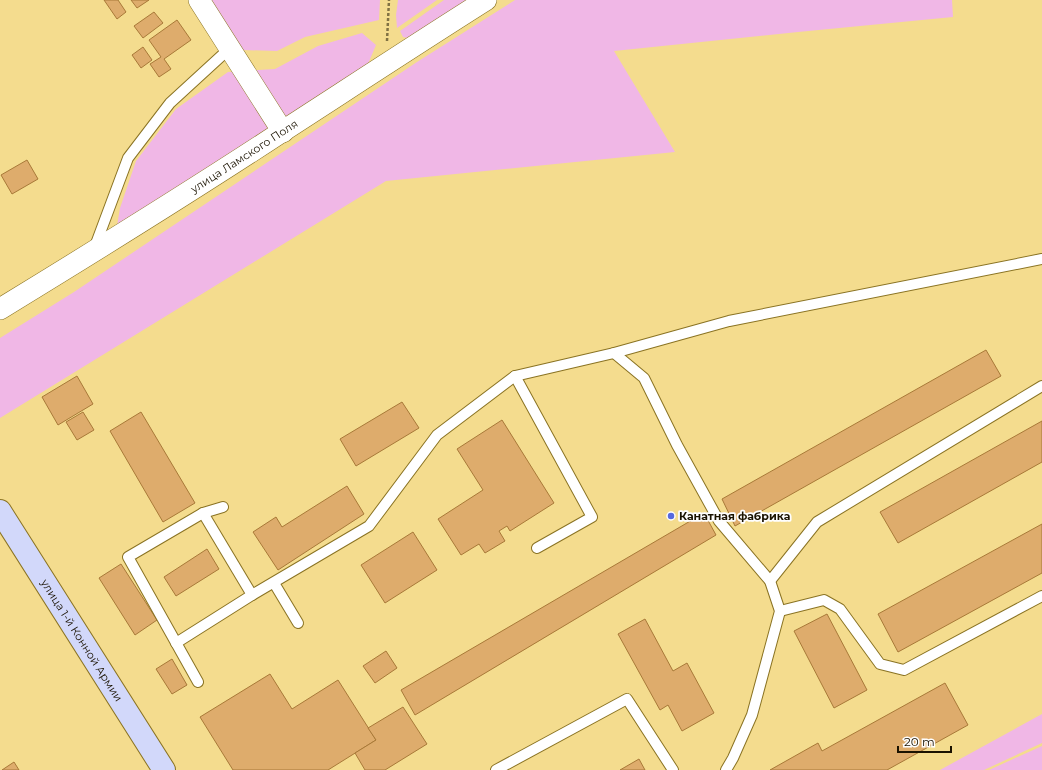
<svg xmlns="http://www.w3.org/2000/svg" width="1042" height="770" font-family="Montserrat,sans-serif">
  <rect width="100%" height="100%" fill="#f4dc8e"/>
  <g fill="#f0b7e6">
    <polygon points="211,0 380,0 379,20 305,37 277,51 242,50"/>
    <polygon points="398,0 437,0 397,28 396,15"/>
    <polygon points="444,0 473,0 412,39 403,37 400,31"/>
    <polygon points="515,0 952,0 953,17 798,32 614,51 675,152 386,181 0,418 0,338 74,292 417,62"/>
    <polygon points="362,33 376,45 368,64 117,226 120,208 136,161 176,109 228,72 275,69 318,46"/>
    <polygon points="1042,714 1042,743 984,770 940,770"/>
    <polygon points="1042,746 1042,770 989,770"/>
  </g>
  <g fill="#deac6c" stroke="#a87938">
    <polygon points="104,0 118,0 126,12 117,19"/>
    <polygon points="131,0 149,0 137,8"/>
    <polygon points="154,12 163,23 143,38 134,26"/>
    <polygon points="177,20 191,40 164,59 171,69 159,77 150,64 161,57 149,40"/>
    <polygon points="143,47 152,60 141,68 132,55"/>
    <polygon points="27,160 38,179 12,194 1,175"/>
    <polygon points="986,350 1001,376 735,526 722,499"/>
    <polygon points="77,376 93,404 58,425 42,397"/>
    <polygon points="402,402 419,428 356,466 340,439"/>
    <polygon points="83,412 94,430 77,440 66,422"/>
    <polygon points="141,412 195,503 163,522 110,431"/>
    <polygon points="502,420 554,503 510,531 507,526 499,531 505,541 485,553 479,544 461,555 438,519 483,490 457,449"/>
    <polygon points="1042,421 1042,462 898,543 880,512"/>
    <polygon points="347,486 364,514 278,570 253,532 276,517 282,527"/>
    <polygon points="704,513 716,535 415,715 401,690"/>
    <polygon points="1042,524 1042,573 898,652 878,614"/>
    <polygon points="413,532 437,570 385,603 361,565"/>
    <polygon points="207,549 219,569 176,596 164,577"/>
    <polygon points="121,564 157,620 135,635 99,578"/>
    <polygon points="827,614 867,690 834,708 794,631"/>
    <polygon points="645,619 673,671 687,663 714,713 682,731 668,705 660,710 618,634"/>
    <polygon points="386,651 397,668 375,683 363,666"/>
    <polygon points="172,659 187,685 172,694 156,669"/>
    <polygon points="270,674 292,709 338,680 376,740 328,770 233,770 200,717"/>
    <polygon points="945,683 968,725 887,770 770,770 818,743 822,751"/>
    <polygon points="403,707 427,744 385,770 365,770 355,753 376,740 368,728"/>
    <polygon points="639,759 645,770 620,770"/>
    <polygon points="14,762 19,770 2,770"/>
  </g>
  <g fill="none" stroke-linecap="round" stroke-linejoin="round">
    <defs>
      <g id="lane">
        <polyline points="94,249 128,158 170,103 230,48"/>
        <polyline points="614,353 644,378 677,445 719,521 770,581 780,611 752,715 733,758 726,770"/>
        <polyline points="515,376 592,517 537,548"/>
        <polyline points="203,513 252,595"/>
        <polyline points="770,581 817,522 1042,386"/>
        <polyline points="274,583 298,623"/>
        <polyline points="780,611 824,600 840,609 880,664 904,670 1042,596"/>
        <polyline points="176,643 252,595 369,526 437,435 515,376 614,353 729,321 1042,259"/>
        <polyline points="198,682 128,557 203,513 223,507"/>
        <polyline points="496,770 627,699 673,770"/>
      </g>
      <g id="street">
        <polyline points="199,0 283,132"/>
        <path id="s1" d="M0 309C95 251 190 192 283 131 351 87 418 43 486 0"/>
      </g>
      <g id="secondary">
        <path id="s2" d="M0 511 164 770"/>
      </g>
    </defs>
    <use href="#lane" stroke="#8a7323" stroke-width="12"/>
    <use href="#street" stroke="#8a7323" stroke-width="22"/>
    <use href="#secondary" stroke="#8a7323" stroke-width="24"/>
    <polyline stroke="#817243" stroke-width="2.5" stroke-dasharray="3 2" stroke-linecap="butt" points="387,41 389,0"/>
    <use href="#lane" stroke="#fff" stroke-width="10"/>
    <use href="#street" stroke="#fff" stroke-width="21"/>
    <use href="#secondary" stroke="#d2d8fa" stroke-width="22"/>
  </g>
  <circle fill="#5669df" stroke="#fefefe" stroke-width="1.5" cx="671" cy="516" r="4"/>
  <g text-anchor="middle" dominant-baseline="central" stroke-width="3.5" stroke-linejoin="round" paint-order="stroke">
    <g font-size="11" fill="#1a1200" stroke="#fefefe">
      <text stroke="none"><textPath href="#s1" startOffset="288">улица Ламского Поля</textPath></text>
      <text stroke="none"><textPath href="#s2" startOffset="153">улица 1-й Конной Армии</textPath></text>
    </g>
    <g font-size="11" font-weight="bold" fill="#1a1200" stroke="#fefefe" text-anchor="start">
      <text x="679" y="516">Канатная фабрика</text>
    </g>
  </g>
  <path d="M898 746v6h53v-6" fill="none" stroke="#1a1200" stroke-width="2"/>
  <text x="904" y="746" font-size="12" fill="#1a1200" stroke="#fefefe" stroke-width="3" paint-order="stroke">20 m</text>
</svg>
